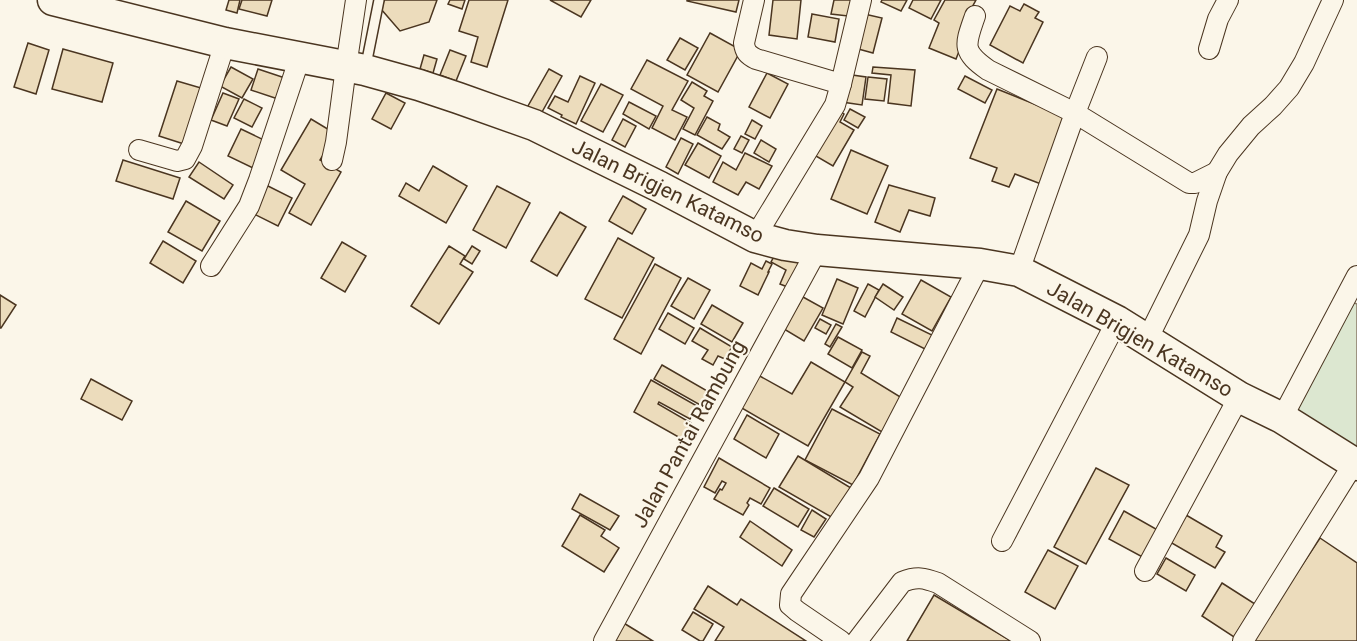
<svg xmlns="http://www.w3.org/2000/svg" width="1357" height="641" font-family="Roboto,sans-serif">
  <rect width="100%" height="100%" fill="#fbf6e9"/>
  <polygon fill="#dce7d0" stroke="#887966" stroke-width="1.5" points="1350,301 1357,304 1357,461 1289,425"/>
  <g fill="#ecdcbc" stroke="#4a3520" stroke-width="1.5">
    <polygon points="229,0 240,0 237,13 226,10"/>
    <polygon points="242,0 272,0 267,16 239,9"/>
    <polygon points="384,0 437,0 429,22 400,31 381,9"/>
    <polygon points="450,0 465,0 462,9 448,4"/>
    <polygon points="469,0 508,0 487,67 471,62 478,37 459,31"/>
    <polygon points="550,0 591,0 581,17"/>
    <polygon points="687,0 739,0 736,12 687,1"/>
    <polygon points="773,0 801,0 797,39 769,35"/>
    <polygon points="834,0 851,0 848,16 831,14"/>
    <polygon points="882,0 907,0 901,11 881,2"/>
    <polygon points="913,0 941,0 931,19 909,8"/>
    <polygon points="945,0 976,0 970,11 974,13 956,59 929,48 939,23 934,20"/>
    <polygon points="1024,4 1039,12 1035,18 1043,22 1023,63 990,45 1010,6 1020,11"/>
    <polygon points="860,13 882,18 873,53 851,47"/>
    <polygon points="812,14 839,19 835,42 808,37"/>
    <polygon points="710,33 741,50 718,92 687,75"/>
    <polygon points="680,38 698,48 685,70 667,60"/>
    <polygon points="28,43 49,50 36,94 14,87"/>
    <polygon points="63,49 113,63 102,102 52,89"/>
    <polygon points="450,50 466,56 456,81 440,75"/>
    <polygon points="424,55 437,59 433,73 420,69"/>
    <polygon points="647,60 688,81 672,110 687,117 675,140 652,128 663,106 631,89"/>
    <polygon points="231,67 253,79 242,98 220,86"/>
    <polygon points="873,67 915,70 911,106 888,103 891,75 872,73"/>
    <polygon points="258,69 285,78 278,99 251,90"/>
    <polygon points="549,69 562,76 537,121 524,113"/>
    <polygon points="767,73 788,84 770,118 749,107"/>
    <polygon points="845,74 866,77 862,105 842,102"/>
    <polygon points="580,76 595,83 576,124 561,117 562,115 548,108 555,96 568,102"/>
    <polygon points="965,76 992,90 985,103 958,89"/>
    <polygon points="868,77 887,79 884,101 865,99"/>
    <polygon points="177,81 201,88 184,144 159,136"/>
    <polygon points="692,82 707,91 704,96 713,101 695,135 683,129 694,108 681,100"/>
    <polygon points="601,84 623,95 603,132 581,121"/>
    <polygon points="997,89 1067,117 1041,184 1015,174 1009,187 992,181 997,168 970,158"/>
    <polygon points="223,93 239,99 227,126 211,120"/>
    <polygon points="386,93 405,103 391,129 372,119"/>
    <polygon points="244,99 262,108 252,127 234,118"/>
    <polygon points="629,102 656,116 649,129 623,114"/>
    <polygon points="835,108 844,114 840,122 854,130 833,166 809,152"/>
    <polygon points="850,109 865,117 858,128 844,120"/>
    <polygon points="707,117 720,124 718,130 730,137 722,149 697,135"/>
    <polygon points="311,119 336,134 320,160 341,172 311,225 289,213 305,184 281,170"/>
    <polygon points="623,119 636,126 625,147 612,140"/>
    <polygon points="752,120 762,126 755,139 745,134"/>
    <polygon points="241,129 266,141 253,168 228,156"/>
    <polygon points="741,136 749,140 742,153 734,149"/>
    <polygon points="681,138 693,144 678,174 666,167"/>
    <polygon points="761,140 776,149 769,162 754,153"/>
    <polygon points="698,143 721,156 709,178 685,165"/>
    <polygon points="851,150 888,166 867,214 831,199"/>
    <polygon points="745,153 772,166 759,189 746,182 738,195 713,182 723,162 736,170"/>
    <polygon points="123,160 180,178 173,199 116,181"/>
    <polygon points="199,162 233,185 224,199 189,177"/>
    <polygon points="433,166 467,186 446,223 399,196 406,183 419,191"/>
    <polygon points="266,185 292,198 278,226 252,213"/>
    <polygon points="889,185 935,198 930,216 909,210 900,232 875,222"/>
    <polygon points="497,186 530,203 506,248 473,230"/>
    <polygon points="623,196 646,209 632,234 609,221"/>
    <polygon points="186,201 220,221 202,251 168,232"/>
    <polygon points="560,212 586,227 557,276 531,261"/>
    <polygon points="618,238 654,258 622,318 585,299"/>
    <polygon points="163,241 196,261 183,283 150,263"/>
    <polygon points="342,242 366,256 345,292 321,278"/>
    <polygon points="449,246 465,256 460,264 473,272 439,324 411,306"/>
    <polygon points="472,246 480,251 472,264 464,259"/>
    <polygon points="776,253 802,261 790,288 780,284 786,270 771,262"/>
    <polygon points="766,261 772,264 768,272 769,272 758,295 740,286 751,263 762,269"/>
    <polygon points="655,264 681,278 641,354 614,339"/>
    <polygon points="688,278 710,290 694,319 671,306"/>
    <polygon points="837,279 858,288 843,324 822,315"/>
    <polygon points="921,280 951,297 932,331 902,314"/>
    <polygon points="868,284 879,290 865,317 854,311"/>
    <polygon points="883,284 903,297 894,310 875,297"/>
    <polygon points="0,295 16,305 1,328 0,328"/>
    <polygon points="803,297 823,308 804,341 784,329"/>
    <polygon points="712,305 743,323 732,342 701,324"/>
    <polygon points="668,313 694,328 685,344 659,329"/>
    <polygon points="897,318 934,336 927,350 891,332"/>
    <polygon points="820,319 831,325 826,334 815,328"/>
    <polygon points="836,324 842,327 830,347 825,344"/>
    <polygon points="700,328 732,347 725,359 718,356 713,365 702,359 708,350 692,341"/>
    <polygon points="838,337 862,350 852,368 828,354"/>
    <polygon points="862,352 870,356 861,373 902,398 882,432 840,407 853,387 845,382"/>
    <polygon points="811,362 845,382 808,446 740,407 758,375 792,394"/>
    <polygon points="662,365 709,392 702,406 654,379"/>
    <polygon points="91,379 132,401 122,420 81,399"/>
    <polygon points="651,380 697,406 690,419 659,402 658,404 691,423 682,439 634,412"/>
    <polygon points="832,409 880,434 853,485 805,460"/>
    <polygon points="747,415 779,434 766,458 734,439"/>
    <polygon points="798,456 851,488 833,518 779,487"/>
    <polygon points="719,458 770,488 761,504 750,498 747,503 749,505 743,515 714,499 720,489 722,490 726,483 722,481 715,493 704,487"/>
    <polygon points="1096,468 1129,485 1086,564 1054,547"/>
    <polygon points="774,488 809,509 798,527 763,506"/>
    <polygon points="580,494 619,516 610,530 572,509"/>
    <polygon points="812,510 826,519 814,537 801,530"/>
    <polygon points="1124,511 1163,533 1148,560 1109,539"/>
    <polygon points="580,515 605,530 601,536 619,548 604,572 562,546"/>
    <polygon points="1186,515 1222,536 1216,547 1225,552 1215,568 1170,542"/>
    <polygon points="750,521 792,550 782,566 740,537"/>
    <polygon points="1320,538 1357,563 1357,641 1252,641"/>
    <polygon points="1048,550 1078,566 1055,609 1025,592"/>
    <polygon points="1166,558 1195,575 1186,591 1157,574"/>
    <polygon points="1222,583 1255,604 1234,637 1202,616"/>
    <polygon points="708,586 737,605 741,599 806,641 715,641 724,627 694,609"/>
    <polygon points="934,595 1011,641 907,641"/>
    <polygon points="693,612 713,624 703,641 700,641 682,630"/>
    <polygon points="622,622 640,633 653,641 610,641"/>
  </g>
  <g fill="none" stroke-linecap="round" stroke-linejoin="round">
    <defs>
      <polyline id="service" points="366,65 379,0"/>
      <g id="minor">
        <path d="M754 0 744 43C745 52 748 55 756 59L841 84"/>
        <path d="M975 16C965 45 961 51 988 70L1075 113 1019 271"/>
        <polyline points="1209,49 1218,19 1228,0"/>
        <polyline points="1097,57 1075,113 1189,183 1195,183 1217,172"/>
        <polyline points="139,150 177,161 185,159 192,146 225,43"/>
        <polyline points="332,160 336,142 346,67 356,0"/>
        <polyline points="755,237 835,105 841,84 861,0"/>
        <polyline points="211,266 249,206 259,180 300,57"/>
        <polyline points="1147,340 1199,235 1207,201 1217,172 1228,154 1251,126 1273,106 1289,88 1304,63 1333,0"/>
        <polyline points="1282,418 1357,276"/>
        <polyline points="1002,541 1117,321"/>
        <polyline points="1145,571 1239,397"/>
        <polyline points="604,641 817,250"/>
        <polyline points="841,641 797,611 790,605 791,594 869,478 980,264"/>
        <path d="M857 641 902 582C917 576 924 578 938 583L1030 641"/>
        <polyline points="1243,641 1354,463"/>
      </g>
      <polyline id="primary" points="53,0 225,43 365,70 419,85 458,98 534,125 660,187 755,237 785,245 817,250 980,264 1019,271 1117,321 1239,397 1282,418 1357,465"/>
    </defs>
    <use href="#service" stroke="#4a3520" stroke-width="12"/>
    <use href="#minor" stroke="#4a3520" stroke-width="22"/>
    <use href="#primary" stroke="#4a3520" stroke-width="33"/>
    <use href="#service" stroke="#fbf6e9" stroke-width="9"/>
    <use href="#minor" stroke="#fbf6e9" stroke-width="20"/>
    <use href="#primary" stroke="#fbf6e9" stroke-width="30"/>
  </g>
  <g text-anchor="middle" dominant-baseline="central" stroke-width="4.5" stroke-linejoin="round" paint-order="stroke">
    <g font-size="21" fill="#4a3520" stroke="#fbf6e9">
      <text transform="translate(668 191) rotate(26)">Jalan Brigjen Katamso</text>
      <text transform="translate(1140 339) rotate(30)">Jalan Brigjen Katamso</text>
      <text transform="translate(689 434) rotate(-61)">Jalan Pantai Rambung</text>
    </g>
  </g>
</svg>
